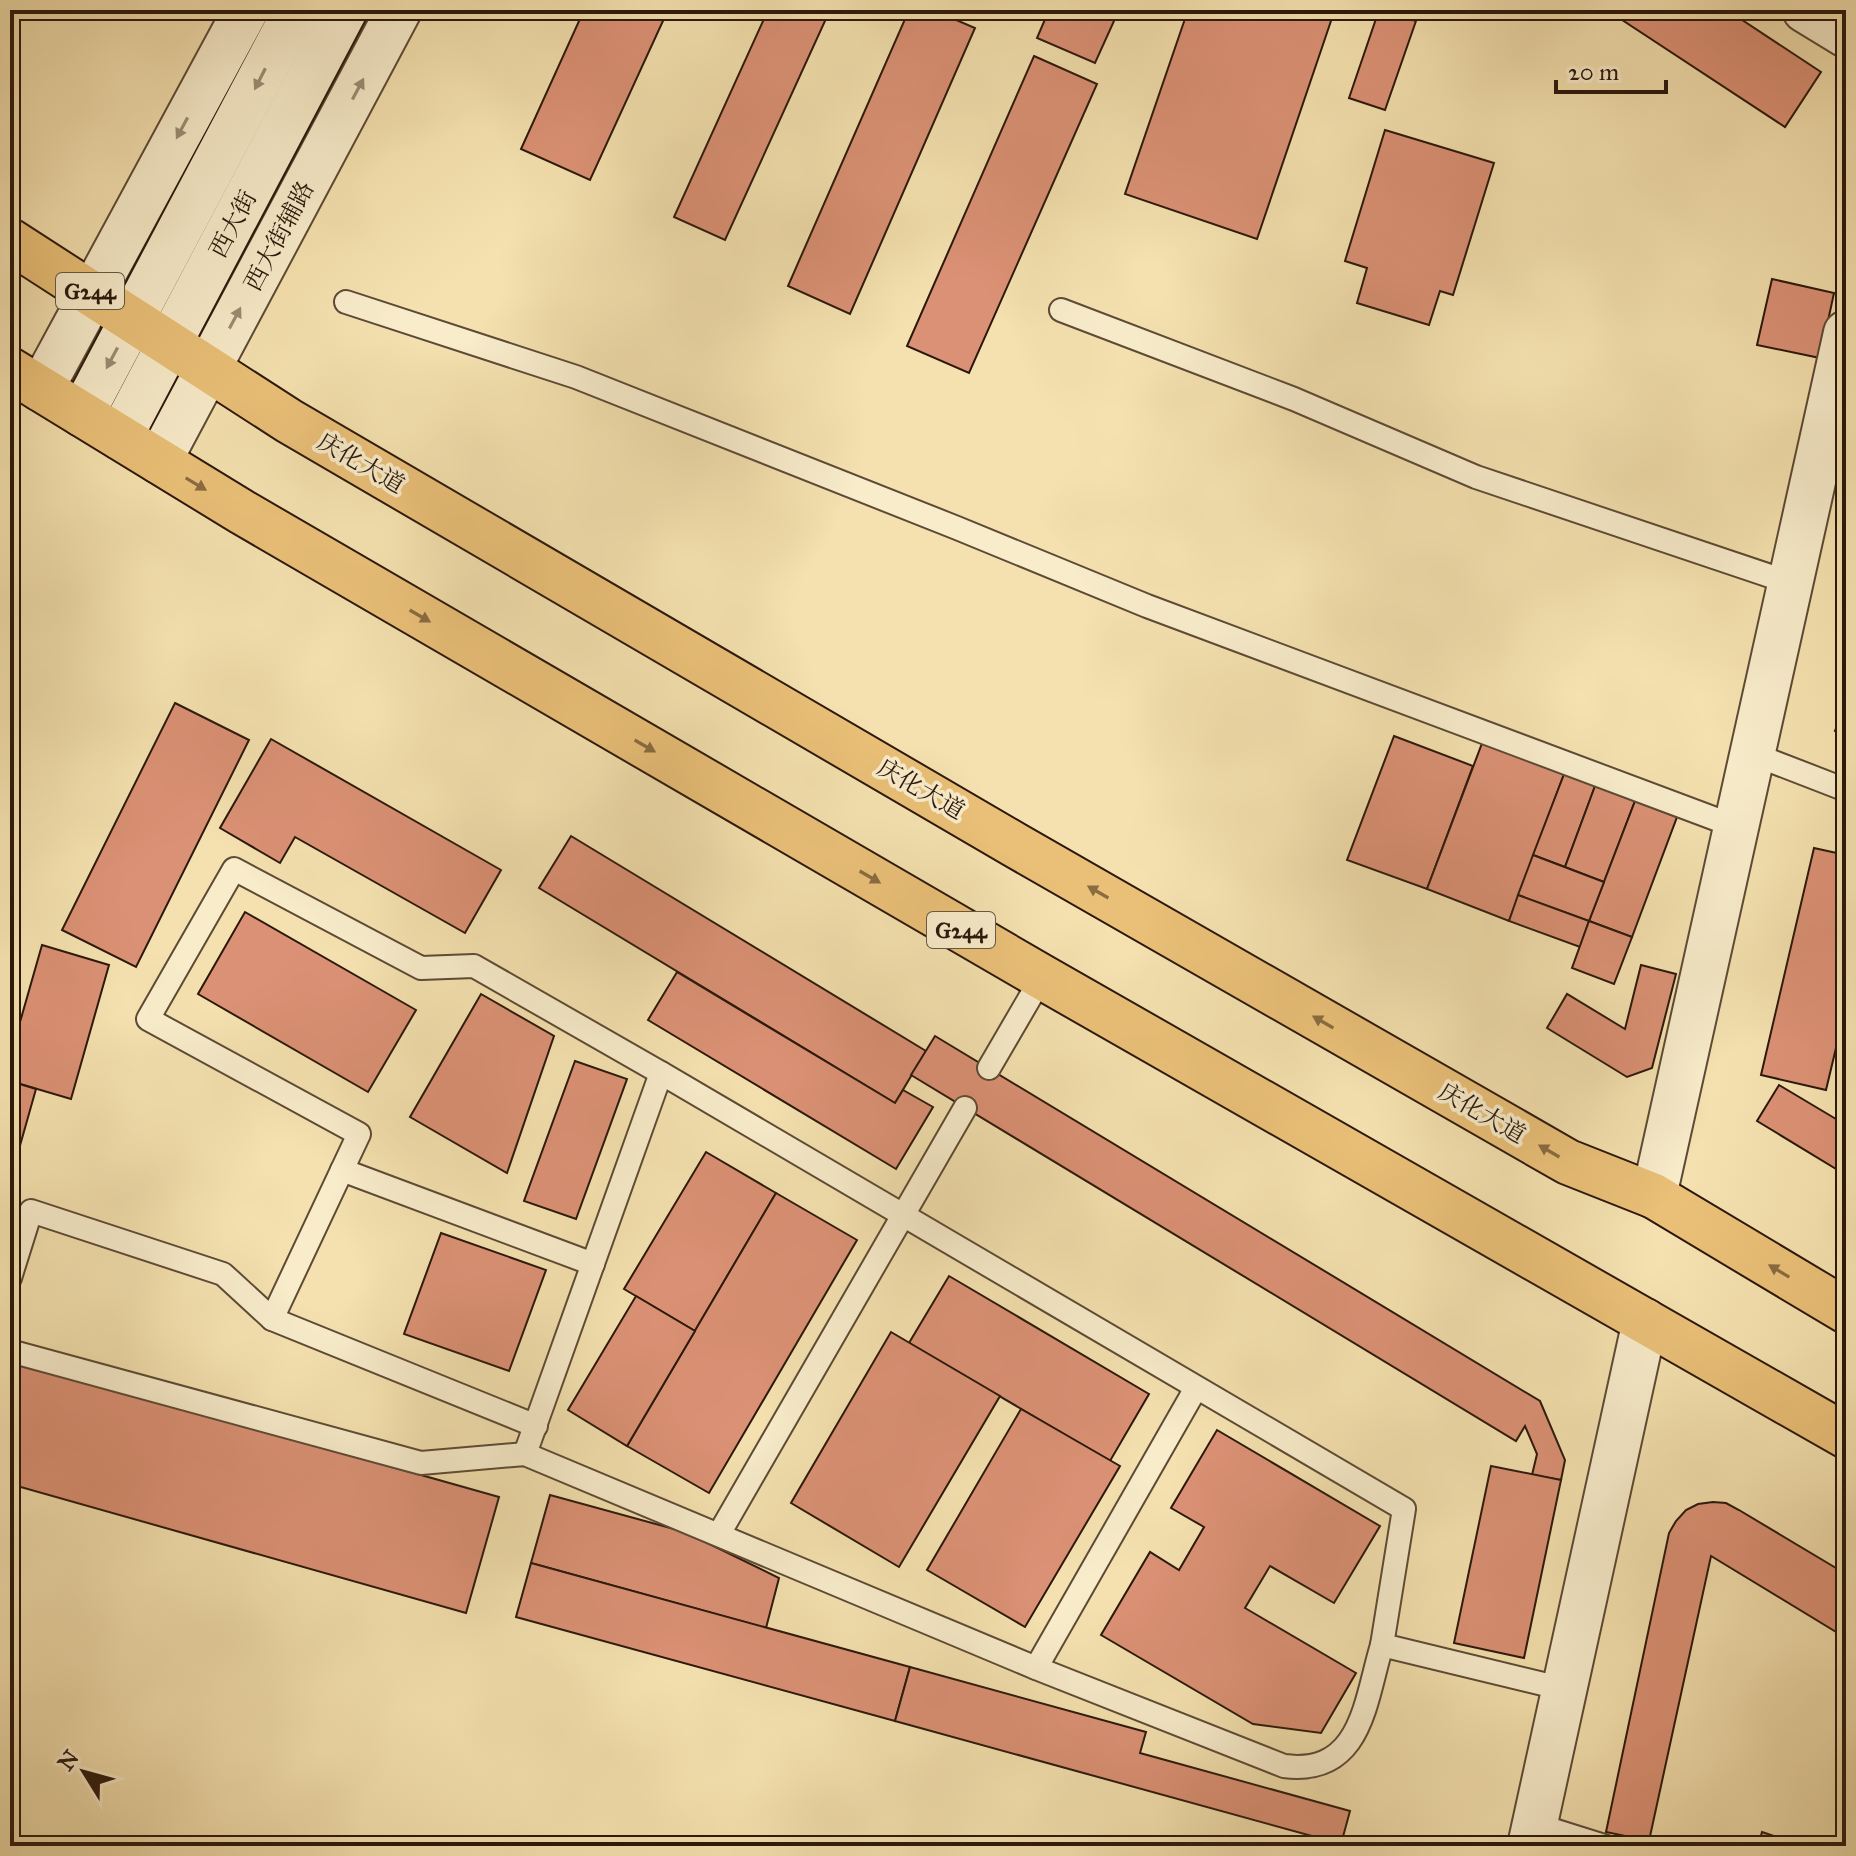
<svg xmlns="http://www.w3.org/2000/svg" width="1856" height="1856" font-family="'IM FELL Great Primer','Noto Serif SC',serif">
  <rect width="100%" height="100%" fill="#f4e1af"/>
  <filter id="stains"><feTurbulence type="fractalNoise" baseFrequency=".0025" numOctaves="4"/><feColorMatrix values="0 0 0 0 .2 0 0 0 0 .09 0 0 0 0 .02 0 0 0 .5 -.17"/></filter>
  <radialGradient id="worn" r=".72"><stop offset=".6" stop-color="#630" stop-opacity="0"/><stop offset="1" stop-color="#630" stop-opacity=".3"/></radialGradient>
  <g fill="#db9175" stroke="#2b180c" stroke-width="2">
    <polygon points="584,10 668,10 590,180 521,149"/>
    <polygon points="768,10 830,10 725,240 674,217"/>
    <polygon points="909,10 933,10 975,28 850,314 788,286"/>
    <polygon points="1049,10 1119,10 1095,63 1037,38"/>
    <polygon points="1188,10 1308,10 1332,18 1257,239 1125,194"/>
    <polygon points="1379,10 1416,21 1385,110 1349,98"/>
    <polygon points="1607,10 1727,10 1821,72 1785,127"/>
    <polygon points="1034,56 1097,84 969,373 907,346"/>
    <polygon points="1385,130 1494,163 1453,295 1440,291 1429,325 1357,303 1367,268 1345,261"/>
    <polygon points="1772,279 1834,293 1820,358 1757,345"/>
    <polygon points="1846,702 1846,735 1835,731"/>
    <polygon points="175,703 249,740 136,967 62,930"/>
    <polygon points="1394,736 1473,766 1427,889 1347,860"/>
    <polygon points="1484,738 1566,769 1509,921 1427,889"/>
    <polygon points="271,739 501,870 465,933 295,837 280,863 220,828"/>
    <polygon points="1566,769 1597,781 1565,867 1533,855"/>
    <polygon points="1595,786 1635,801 1604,882 1565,867"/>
    <polygon points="1635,801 1677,817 1632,937 1589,921"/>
    <polygon points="571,836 926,1051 895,1103 539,888"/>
    <polygon points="1814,848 1846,855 1846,1006 1826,1090 1761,1075"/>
    <polygon points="1533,855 1604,882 1589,921 1518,895"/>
    <polygon points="1518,895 1589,921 1580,947 1509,921"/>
    <polygon points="245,912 416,1010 368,1092 198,994"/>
    <polygon points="1589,921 1632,937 1614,984 1572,968"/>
    <polygon points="42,945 109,965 71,1099 10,1081 10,1057"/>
    <polygon points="1641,965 1676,974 1652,1068 1627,1077 1547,1028 1567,994 1625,1029"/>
    <polygon points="677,972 895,1103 903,1090 933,1107 896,1169 648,1020"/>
    <polygon points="481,994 554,1036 507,1173 410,1117"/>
    <polygon points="935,1036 1540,1401 1565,1460 1561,1480 1532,1475 1537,1454 1525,1426 1516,1441 911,1075"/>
    <polygon points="575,1061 627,1079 576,1219 524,1201"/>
    <polygon points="10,1081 36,1089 10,1181"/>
    <polygon points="1779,1085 1846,1125 1846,1175 1757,1121"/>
    <polygon points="706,1152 776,1193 695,1331 624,1289"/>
    <polygon points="776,1193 857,1240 709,1493 627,1446"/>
    <polygon points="441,1233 546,1270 509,1371 404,1334"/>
    <polygon points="949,1276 1149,1394 1110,1461 909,1343"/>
    <polygon points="636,1296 695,1331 627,1446 568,1410"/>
    <polygon points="891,1332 1000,1396 899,1567 791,1503"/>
    <polygon points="10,1359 499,1497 466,1613 10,1484"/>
    <polygon points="1021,1409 1120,1466 1025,1627 927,1570"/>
    <polygon points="1217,1430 1380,1526 1334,1603 1270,1566 1245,1608 1356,1673 1321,1733 1253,1724 1101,1635 1150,1552 1179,1570 1204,1527 1171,1508"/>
    <polygon points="1491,1466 1561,1480 1524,1658 1454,1643"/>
    <polygon points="550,1495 685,1532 779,1578 766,1628 531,1563"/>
    <polygon points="1713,1502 1726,1503 1739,1510 1846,1574 1846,1638 1711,1556 1649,1841 1606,1832 1669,1533 1676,1521 1686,1510 1698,1504"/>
    <polygon points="531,1563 910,1667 895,1721 516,1617"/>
    <polygon points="910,1667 1146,1732 1140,1753 1350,1811 1341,1844 895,1721"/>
    <polygon points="1762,1832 1804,1846 1758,1846"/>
  </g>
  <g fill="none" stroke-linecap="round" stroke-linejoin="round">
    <defs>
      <g id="service">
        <polyline points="346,302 576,377 957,528 1147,606 1737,827"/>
        <polyline points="1061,310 1294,399 1476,477 1791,583"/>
        <polyline points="1753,754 1846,790"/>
        <polyline points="989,1068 1042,977"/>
        <polyline points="342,1170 593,1264"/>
        <polyline points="10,1278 31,1211 223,1274 272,1319 536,1426"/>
        <polyline points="272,1319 359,1134 148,1019 234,869 421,968 474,966 661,1073"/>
        <path d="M10 1351 421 1463 525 1454 1036 1668 1284 1766C1362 1776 1365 1701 1382 1645"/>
        <polyline points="525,1454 661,1073 1404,1509 1382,1645 1564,1689"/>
        <polyline points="719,1534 965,1108"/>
        <polyline points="1036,1668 1196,1388"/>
        <polyline points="1534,1824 1604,1846"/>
      </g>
      <g id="minor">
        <polyline points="1805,10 1846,35"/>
        <polyline points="1654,1196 1846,333"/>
      </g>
      <g id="tertiary">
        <polyline points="41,389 246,10"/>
        <polyline points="159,461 399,10"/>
        <polyline points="1530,1846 1645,1321"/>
      </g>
      <g id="secondary">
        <polyline points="82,414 296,10"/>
        <polyline points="120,437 345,10"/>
      </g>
      <g id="trunk">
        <polyline points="10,241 289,421 1015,845 1568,1162 1654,1196 1846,1311"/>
        <polyline points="10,370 242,512 1042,977 1846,1436"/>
      </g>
    </defs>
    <use href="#service" stroke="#5d4a35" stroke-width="26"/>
    <use href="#minor" stroke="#5d4a35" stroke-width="48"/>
    <use href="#tertiary" stroke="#5d4a35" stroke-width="48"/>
    <use href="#secondary" stroke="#2b180c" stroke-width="48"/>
    <use href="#trunk" stroke="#2b180c" stroke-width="48"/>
    <use href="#service" stroke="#f8eccb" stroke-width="22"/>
    <use href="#minor" stroke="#f8eccb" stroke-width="44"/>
    <use href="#tertiary" stroke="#f8eccb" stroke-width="44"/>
    <use href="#secondary" stroke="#f8eccb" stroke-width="44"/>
    <use href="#trunk" stroke="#eac078" stroke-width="44"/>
  </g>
  <defs><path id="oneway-solid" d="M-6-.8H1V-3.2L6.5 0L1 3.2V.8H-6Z" transform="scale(2)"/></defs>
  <g fill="#9c8d75">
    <use href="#oneway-solid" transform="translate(260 79) rotate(117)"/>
    <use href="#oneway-solid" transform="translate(358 89) rotate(-62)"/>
    <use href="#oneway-solid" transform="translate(182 128) rotate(118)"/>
    <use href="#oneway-solid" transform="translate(235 318) rotate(-62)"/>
    <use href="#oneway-solid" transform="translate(112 358) rotate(118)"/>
  </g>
  <g fill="#8a6c42">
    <use href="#oneway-solid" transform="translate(196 484) rotate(31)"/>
    <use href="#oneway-solid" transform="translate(420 616) rotate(30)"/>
    <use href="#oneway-solid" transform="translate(645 746) rotate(30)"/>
    <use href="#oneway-solid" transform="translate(870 877) rotate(30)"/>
    <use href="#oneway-solid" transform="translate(1098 892) rotate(-150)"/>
    <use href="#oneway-solid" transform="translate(1323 1022) rotate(-150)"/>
    <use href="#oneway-solid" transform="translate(1549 1151) rotate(-150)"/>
    <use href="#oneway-solid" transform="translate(1779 1271) rotate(-149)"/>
  </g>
  <g text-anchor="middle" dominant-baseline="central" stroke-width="7" stroke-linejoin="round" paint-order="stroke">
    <g fill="#f8eccb" stroke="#685845" stroke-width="2">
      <rect x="56" y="273" width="68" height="36" rx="6"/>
      <rect x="927" y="912" width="68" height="36" rx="6"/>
    </g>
    <g font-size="22" font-weight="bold" fill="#2b180c">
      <text x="90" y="291">G244</text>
      <text x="961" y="930">G244</text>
    </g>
    <g font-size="24" fill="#2b180c" stroke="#f8eccb">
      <text transform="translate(233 224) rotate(-62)">西大街</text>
      <text transform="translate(279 236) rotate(-62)">西大街辅路</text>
      <text transform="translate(361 463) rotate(30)">庆化大道</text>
      <text transform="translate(921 789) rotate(30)">庆化大道</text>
      <text transform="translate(1482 1113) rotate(30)">庆化大道</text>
    </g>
  </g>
  <rect width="1856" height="1856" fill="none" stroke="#f4e1af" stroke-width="40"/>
  <rect x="12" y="12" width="1832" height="1832" fill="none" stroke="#2b180c" stroke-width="4"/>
  <rect x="20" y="20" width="1816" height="1816" fill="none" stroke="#2b180c" stroke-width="2"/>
  <g transform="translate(84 1772) rotate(307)" stroke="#f8eccb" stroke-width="6" paint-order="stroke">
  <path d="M0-6L14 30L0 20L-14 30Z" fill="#2b180c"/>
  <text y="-12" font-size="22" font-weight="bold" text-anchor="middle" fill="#2b180c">N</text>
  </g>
  <path d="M1556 80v12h110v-12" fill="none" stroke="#2b180c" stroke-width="4"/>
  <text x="1568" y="80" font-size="24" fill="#2b180c" stroke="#f8eccb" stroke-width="6" paint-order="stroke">20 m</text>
  <rect width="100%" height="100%" filter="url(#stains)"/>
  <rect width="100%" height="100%" fill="url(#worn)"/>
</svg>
